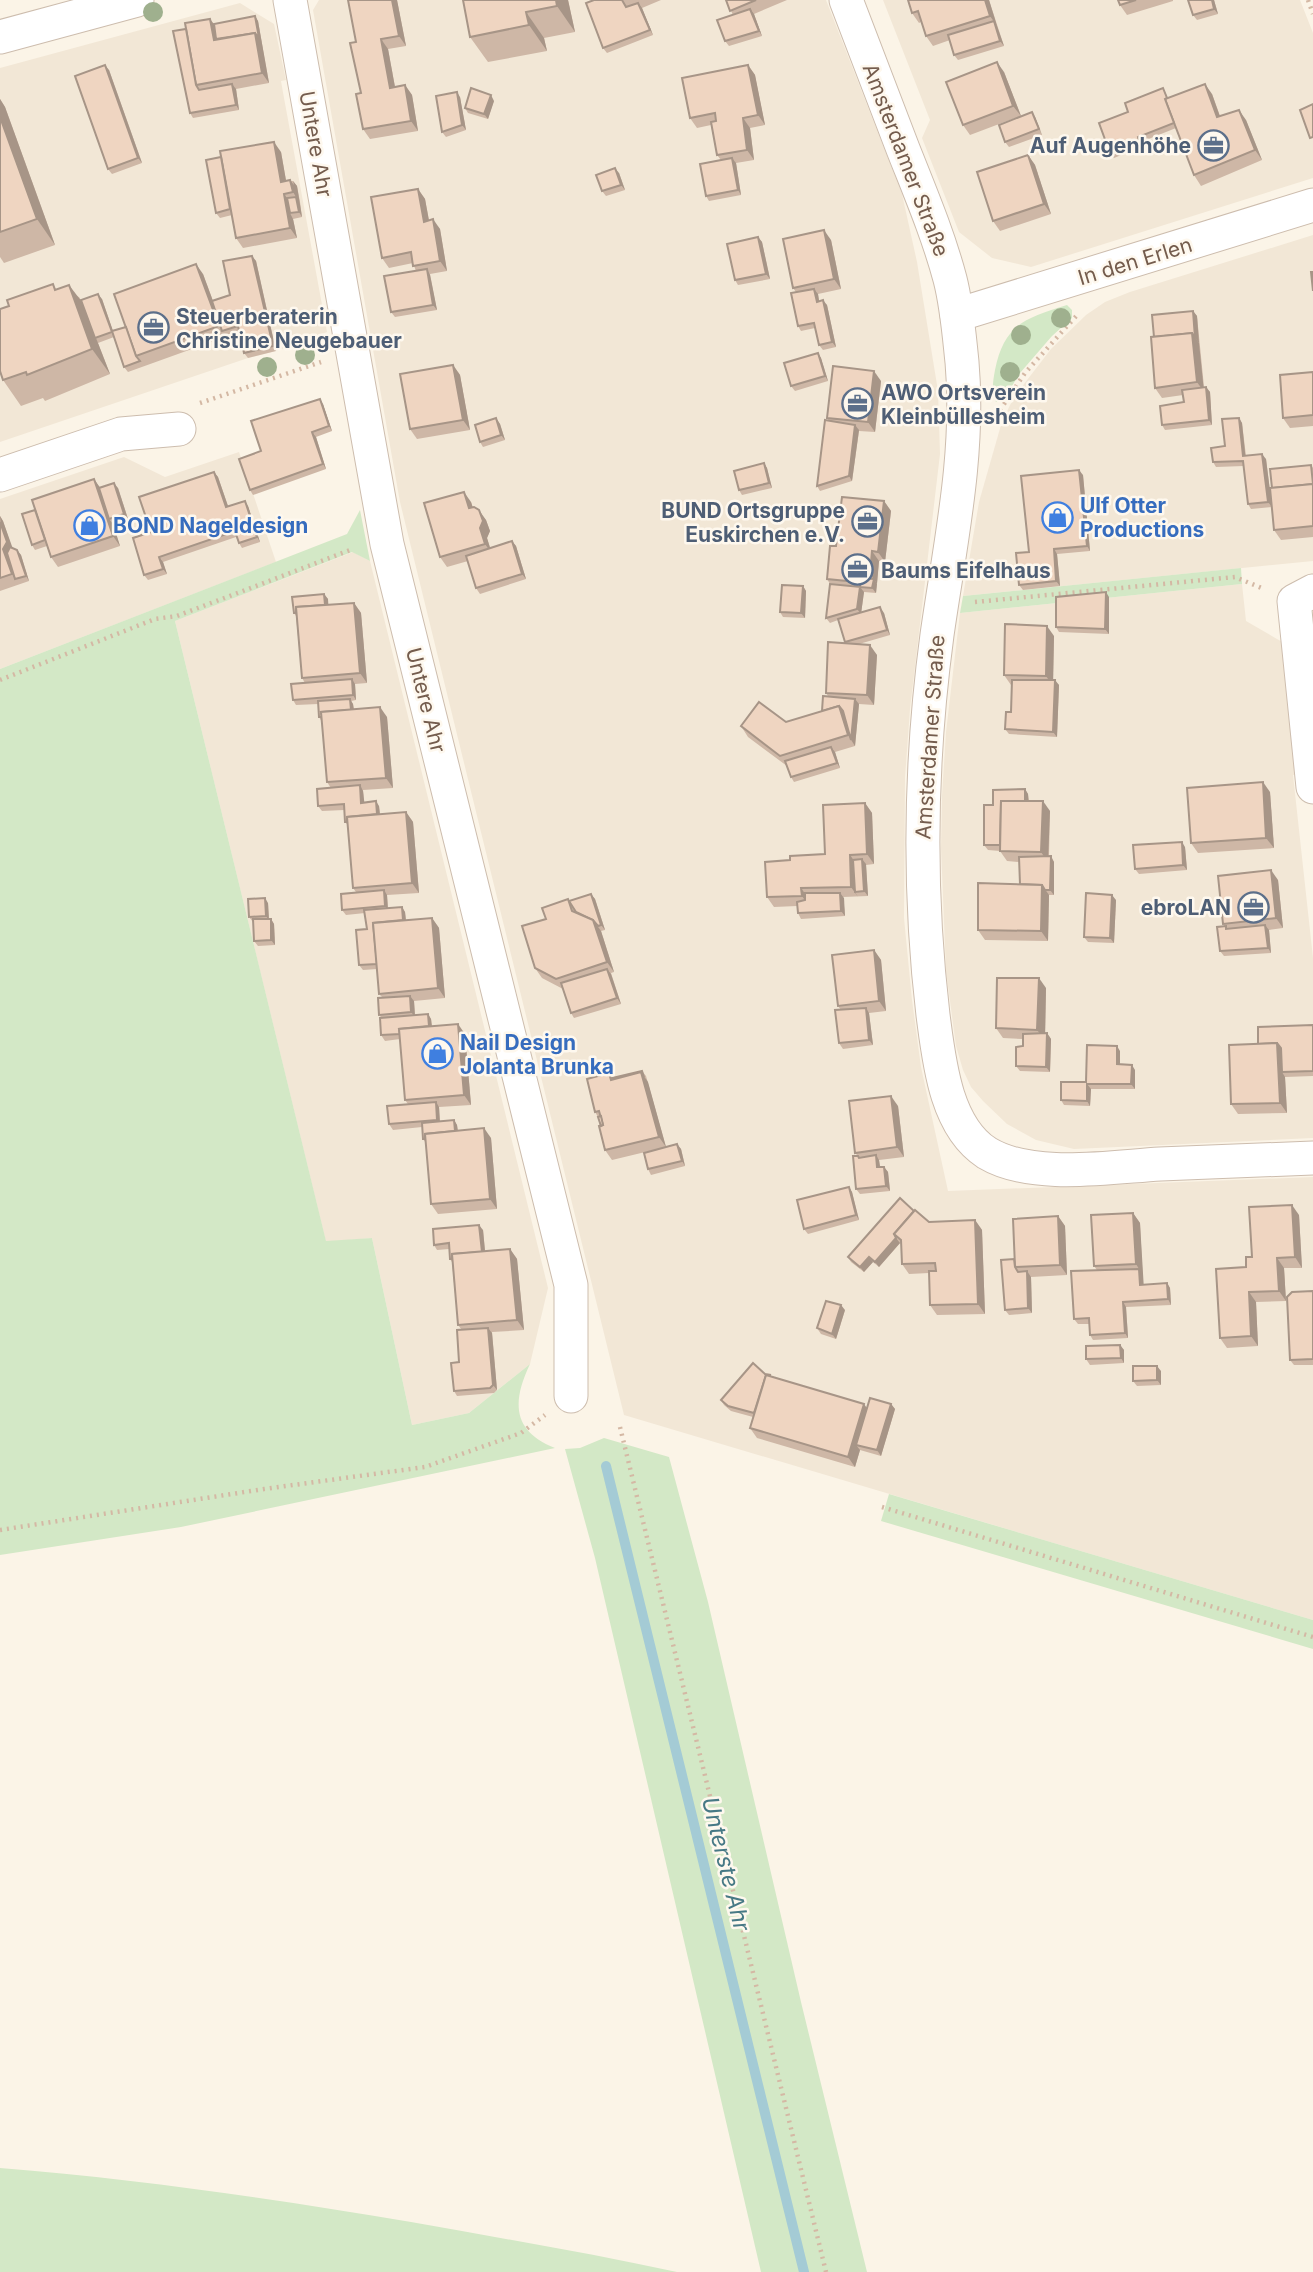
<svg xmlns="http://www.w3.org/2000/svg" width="1313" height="2272" font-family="Inter,sans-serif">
  <rect width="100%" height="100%" fill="#fbf4e7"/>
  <g fill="#f2e7d6">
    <polygon points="319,0 826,0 902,194 917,262 938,391 940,454 910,709 905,778 904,918 912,1000 921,1067 948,1191 1313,1177 1313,1620 624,1415 400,502 313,10"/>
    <polygon points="883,0 1300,0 1313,33 1313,178 1031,267 992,258 959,232 922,138 930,120"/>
    <polygon points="240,3 274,24 286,80 281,81 284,98 327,332 276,351 248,358 0,442 0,68"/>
    <polygon points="1313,235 1313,561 963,596 979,502 1001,425 1010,405 1024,384 1051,349 1086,315 1105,302 1130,292"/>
    <polygon points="239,452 276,562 0,669 0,499 124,457 165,477"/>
    <polygon points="353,552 370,561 548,1288 530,1364 469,1413 412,1425 372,1238 326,1242 175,621"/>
    <polygon points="1242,584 1246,621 1284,643 1299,774 1293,775 1313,958 1313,1138 1074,1149 1036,1140 1007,1124 983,1101 971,1087 963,1070 956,1046 946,971 941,848 942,796 946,732 960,613"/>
  </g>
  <g fill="#d3e8c6">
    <path d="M1067 305 1072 310V318L1052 336 1020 373 1002 402H996C991 392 993 381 995 370 1004 324 1026 318 1067 305Z"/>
    <path d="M360 510 370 561 352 552 175 621 326 1241 372 1238 412 1425 469 1413 530 1364C512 1402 512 1431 555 1448L181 1527 0 1555V669L347 534Z"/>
    <polygon points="1241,568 1242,584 960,613 963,596"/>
    <polygon points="604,1438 669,1457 708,1602 801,2002 867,2272 761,2272 595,1558 565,1449 580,1448"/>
    <polygon points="889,1494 1313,1620 1313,1649 881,1521"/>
    <path d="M0 2168C138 2179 275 2199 411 2222 500 2238 589 2253 677 2272H0Z"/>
  </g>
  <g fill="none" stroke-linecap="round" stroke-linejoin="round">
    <polyline stroke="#a4cbd5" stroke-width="10" points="606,1466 804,2272"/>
    <defs>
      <g id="minor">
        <polyline points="290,0 387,544 571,1285 571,1396"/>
        <path d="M846 0C865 50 884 100 903 149 920 192 938 234 950 279 957 306 959 334 962 362 970 454 950 544 937 635 920 761 918 888 933 1015 939 1060 945 1126 987 1153 1032 1180 1110 1167 1160 1164 1211 1162 1262 1160 1313 1158"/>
        <polyline points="0,37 137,0"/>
        <polyline points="957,315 1313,205"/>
        <polyline points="0,475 121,434 179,429"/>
        <polyline points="1313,591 1294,601 1313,787"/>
      </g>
    </defs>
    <use href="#minor" stroke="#cdbdae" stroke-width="35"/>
    <g stroke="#d4b8a4" stroke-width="4.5" stroke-dasharray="2 5" stroke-linecap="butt">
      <polyline points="1308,0 1313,14"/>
      <polyline points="200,403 321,362"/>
      <polyline points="1000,410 1025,373 1078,314"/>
      <polyline points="975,602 1235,577 1264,589"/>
      <polyline points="0,680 155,619 177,616 353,549"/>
      <polyline points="620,1427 826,2272"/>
      <polyline points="882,1507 1313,1637"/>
      <polyline points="0,1530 264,1489 425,1467 521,1433 545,1415"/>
    </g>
    <use href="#minor" stroke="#fff" stroke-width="33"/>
  </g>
  <g fill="#9fb08e">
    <circle cx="153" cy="12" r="10"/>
    <circle cx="1061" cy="318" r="10"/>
    <circle cx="1021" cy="335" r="10"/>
    <circle cx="305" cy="355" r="10"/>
    <circle cx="267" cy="367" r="10"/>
    <circle cx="1010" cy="372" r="10"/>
  </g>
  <g fill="#ceb7a6">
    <polygon points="397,0 406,46 388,49 395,87 405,85 412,95 418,131 370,139 363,129 361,93 356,42"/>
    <polygon points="463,0 568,0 575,32 544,38 547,51 488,62 470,37"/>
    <polygon points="594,0 661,0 642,8 653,35 607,53 603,48"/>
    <polygon points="726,0 787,0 754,14 762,36 729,46 725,41 733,15"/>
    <polygon points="908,0 989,0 1004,46 958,60 954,55 950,40 933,46 926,36 921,22 919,23 912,13"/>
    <polygon points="1118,0 1173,0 1173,1 1127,15 1120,5"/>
    <polygon points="1188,0 1214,0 1218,14 1197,20 1193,15"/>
    <polygon points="255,16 258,21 269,83 236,89 239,110 193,118 190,113 210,19 214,24"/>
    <polygon points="748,65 755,75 765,125 750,128 754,160 736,163 741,195 709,201 706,196 721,160 717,155 711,125 697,128 690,118"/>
    <polygon points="109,70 142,163 112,174 108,169"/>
    <polygon points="1004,72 1021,116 1035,117 1042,135 1009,147 1005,142 1015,118 970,135 963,125"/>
    <polygon points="1163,88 1168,98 1212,94 1220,116 1246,120 1262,160 1201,186 1194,175 1176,128 1141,142 1143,146 1114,158 1110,153 1128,112"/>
    <polygon points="460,97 466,130 446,137 442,132"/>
    <polygon points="0,99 5,107 55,245 4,263 0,257"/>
    <polygon points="494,101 488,119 468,113 465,108"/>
    <polygon points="281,152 286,181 293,181 297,186 300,202 302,217 293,219 297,238 243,248 236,238 232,215 220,218 216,213"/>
    <polygon points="1028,155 1035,165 1051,214 1000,231 993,221"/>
    <polygon points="619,173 625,190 606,196 602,191"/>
    <polygon points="418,189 425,199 429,220 440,229 447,271 430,274 437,310 395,317 391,312 416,271 413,263 389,268 382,258"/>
    <polygon points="758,237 762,242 770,279 738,285 735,280"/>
    <polygon points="831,240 841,289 818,294 819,301 827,305 836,347 823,350 819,345 815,328 801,331 798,326 796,292 793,288"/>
    <polygon points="252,256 256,261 276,351 248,358 244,353 239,332 128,372 124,367 114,337 98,343 110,374 45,401 43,398 21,406 3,380 9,306 53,284 56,289 79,297 82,302 102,299 113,331 126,327 203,274 213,301 230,295"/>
    <polygon points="1193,311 1197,316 1204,387 1206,387 1210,392 1212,425 1165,430 1162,425 1184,402 1183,395 1162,398 1155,388 1154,337"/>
    <polygon points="818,353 821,358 828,381 795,391 791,386"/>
    <polygon points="453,365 460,375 470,430 417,439 410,429"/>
    <polygon points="1313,372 1313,426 1290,428 1283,418"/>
    <polygon points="881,381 875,432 859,431 852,481 820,491 817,486 829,421 827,418"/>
    <polygon points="323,404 332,431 316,437 326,469 253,495 250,490 261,451"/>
    <polygon points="496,418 500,424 505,440 483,447 480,442"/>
    <polygon points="1239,418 1242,423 1246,456 1266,459 1272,507 1251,509 1248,504 1244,466 1216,467 1213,462 1225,446"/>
    <polygon points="764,463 767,468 772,488 742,495 739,490"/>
    <polygon points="1311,465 1313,468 1313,537 1281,540 1274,530 1272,488"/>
    <polygon points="214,472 218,477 228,506 248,506 260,542 242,548 239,543 236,537 163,562 167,574 148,580 144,575 151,532"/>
    <polygon points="1083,475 1090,551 1057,554 1060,586 1023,590 1019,585 1029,552"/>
    <polygon points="94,479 100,488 118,488 128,519 113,524 120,546 58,567 51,557 47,546 35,550 32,545 35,510"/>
    <polygon points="884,501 891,511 885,562 879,561 876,593 864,592 861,613 884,613 890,635 859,644 877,655 874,705 859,704 855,746 835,752 840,768 794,782 791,777 787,766 748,737 741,726 786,722 822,711 828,696 826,693 845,643 838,620 830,623 826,618 830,584 827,579 836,546"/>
    <polygon points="471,502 473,508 486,520 490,531 487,538 490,548 512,541 516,546 526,579 480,594 476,588 468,561 447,567 440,557"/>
    <polygon points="0,516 3,521 12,548 17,550 21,555 29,581 0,591"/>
    <polygon points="803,586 806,591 805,618 783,617 780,612"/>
    <polygon points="324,594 328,599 328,605 354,603 361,613 367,683 355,684 356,700 351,701 353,704 354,709 387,717 393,788 363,790 364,802 379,806 380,814 406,812 413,822 419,893 387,895 388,908 402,907 405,912 406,920 432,918 439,928 445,998 414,1001 415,1015 428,1014 431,1019 432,1026 465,1034 471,1105 439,1107 440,1121 454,1120 457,1125 458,1131 491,1138 497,1209 438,1214 431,1204 426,1143 423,1139 422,1127 393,1130 389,1124 408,1104 405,1100 400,1039 385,1041 381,1035 381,1017 379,1015 383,998 379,994 377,969 363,970 359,965 367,929 365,913 346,915 342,910 356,892 353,888 348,825 345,822 344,810 322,811 318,806 331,788 327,782 322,722 319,717 318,704 296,705 293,700 305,683 302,678 296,616 294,613"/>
    <polygon points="1109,597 1109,634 1059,632 1056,627"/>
    <polygon points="1054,636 1053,680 1059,685 1057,737 1009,734 1005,729 1011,712 1011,685 1004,675"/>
    <polygon points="1025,789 1028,794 1029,801 1050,811 1049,856 1054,862 1054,895 1049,895 1048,941 985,940 978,930 1020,884 1019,862 1007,861 1000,851 988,850 984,845 993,805"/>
    <polygon points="1270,792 1274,848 1198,853 1191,843"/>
    <polygon points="865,803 872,813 874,864 866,865 868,896 843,897 845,916 801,919 798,913 797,906 774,907 767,897 790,860 825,854"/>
    <polygon points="1185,847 1187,870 1139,874 1135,869"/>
    <polygon points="1278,880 1283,928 1269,930 1271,953 1224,956 1220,951 1224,926 1223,924"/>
    <polygon points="591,894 595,899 605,930 601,931 614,972 611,973 621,1004 574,1018 571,1013 563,989 542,978 535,968 546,919"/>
    <polygon points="1116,900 1114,943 1088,942 1084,937"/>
    <polygon points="268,903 269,919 271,919 274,924 275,945 258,946 254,941 253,922 249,917"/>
    <polygon points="874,950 881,960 886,1011 869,1013 873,1045 843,1049 839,1043 841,1010 838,1006"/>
    <polygon points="1046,988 1045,1033 1047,1033 1051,1039 1050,1072 1020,1071 1016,1066 1023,1046 1023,1039 1003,1038 996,1028"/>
    <polygon points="1313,1025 1313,1076 1285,1077 1287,1113 1238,1114 1231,1104 1258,1044"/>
    <polygon points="1120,1051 1120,1064 1135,1070 1135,1089 1091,1089 1090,1106 1064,1105 1061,1100 1086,1082"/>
    <polygon points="642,1071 646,1076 666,1147 612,1160 605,1150 598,1117 595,1112 609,1073 612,1078"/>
    <polygon points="898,1106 904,1157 879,1160 880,1167 884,1167 888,1172 890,1191 860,1194 856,1189 858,1156 855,1153"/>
    <polygon points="677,1144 681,1149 685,1166 651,1175 648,1169"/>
    <polygon points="849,1187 852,1192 859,1220 808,1234 804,1229"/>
    <polygon points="914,1211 929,1222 975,1220 982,1230 985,1314 937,1315 930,1305 929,1273 909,1274 902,1264 901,1244 900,1243 879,1267 873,1262 864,1272 851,1262 848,1257"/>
    <polygon points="1133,1213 1140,1223 1143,1285 1167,1283 1170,1288 1171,1305 1126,1307 1128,1338 1093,1340 1090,1335 1089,1324 1078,1324 1074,1319 1097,1270 1094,1266"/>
    <polygon points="1299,1215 1302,1268 1284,1268 1286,1301 1256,1302 1258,1346 1227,1348 1220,1338 1246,1267 1252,1257"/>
    <polygon points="1058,1216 1065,1226 1067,1275 1031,1277 1032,1313 1009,1315 1005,1310 1014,1259"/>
    <polygon points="483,1230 485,1251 510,1249 517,1259 524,1330 492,1332 497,1390 494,1393 457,1396 454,1391 459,1362 462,1330 458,1325 452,1262 450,1259 449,1249 437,1250 434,1245"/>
    <polygon points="1313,1291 1313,1365 1294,1365 1290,1360"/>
    <polygon points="845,1310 836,1339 821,1334 817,1328"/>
    <polygon points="1120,1345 1124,1350 1124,1363 1090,1365 1086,1359"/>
    <polygon points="1161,1371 1161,1385 1137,1386 1133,1381"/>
    <polygon points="765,1374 867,1408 891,1404 895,1409 881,1456 860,1450 855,1467 757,1438 750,1428 753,1417 731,1411 724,1405 721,1400"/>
  </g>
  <g fill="#a79587">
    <polygon points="392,0 397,0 406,46 399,36"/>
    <polygon points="556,0 568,0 575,32 557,6"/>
    <polygon points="985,0 989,0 997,26 990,16"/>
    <polygon points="1212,0 1214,0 1218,14 1214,9"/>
    <polygon points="638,3 642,8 653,35 650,30"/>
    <polygon points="750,9 754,14 762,36 759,31"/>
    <polygon points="526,12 544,38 547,51 529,25"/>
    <polygon points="255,16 258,21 269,83 262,73 255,33"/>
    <polygon points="210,19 217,29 217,45 214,40"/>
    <polygon points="994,21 997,26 1004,46 1000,41"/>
    <polygon points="381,39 388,49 397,98 390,88"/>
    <polygon points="997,62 1004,72 1021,116 1013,106"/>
    <polygon points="105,65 109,70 142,163 138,158"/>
    <polygon points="748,65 755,75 765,125 758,115"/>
    <polygon points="232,84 236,89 239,110 236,105"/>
    <polygon points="1205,84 1212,94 1224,128 1217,117"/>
    <polygon points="405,85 412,95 418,131 411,121"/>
    <polygon points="457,92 460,97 466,130 462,125"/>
    <polygon points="491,95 494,101 488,119 484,114"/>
    <polygon points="0,99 5,107 55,245 37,219 0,117"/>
    <polygon points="1239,110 1246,120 1262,160 1255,150"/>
    <polygon points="1032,112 1035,117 1042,135 1039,129"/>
    <polygon points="743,118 750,128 754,160 747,150"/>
    <polygon points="274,142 281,152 287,186 281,182"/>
    <polygon points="1028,155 1035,165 1051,214 1044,204"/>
    <polygon points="732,158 736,163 741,195 738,190"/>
    <polygon points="615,168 619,173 625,190 621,185"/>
    <polygon points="290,180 294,185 293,181 297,186 302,217 299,212 296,197 293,192"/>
    <polygon points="418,189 425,199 431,232 424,222"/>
    <polygon points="284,194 291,204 290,213 293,219 297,238 290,228"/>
    <polygon points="433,219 440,229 447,271 440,261"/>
    <polygon points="824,230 831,240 841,289 834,279"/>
    <polygon points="758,237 762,242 770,279 766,274"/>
    <polygon points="252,256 256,261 276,351 273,346"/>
    <polygon points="196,264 203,274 224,331 222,331 219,326"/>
    <polygon points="427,269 430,275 437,310 433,305"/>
    <polygon points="69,285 82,302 110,374 92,349"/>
    <polygon points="814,289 818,294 820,307 817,302"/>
    <polygon points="98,294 102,299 115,337 112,332"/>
    <polygon points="823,300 827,305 836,347 832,342"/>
    <polygon points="1193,311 1197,316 1199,343 1195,338"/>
    <polygon points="1192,333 1199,343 1204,392 1197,382"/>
    <polygon points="818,353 821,358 828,381 825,376"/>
    <polygon points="453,365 460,375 470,430 463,420"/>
    <polygon points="874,371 881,381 875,432 868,422"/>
    <polygon points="1206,387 1210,392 1212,425 1209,420"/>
    <polygon points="320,399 323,404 332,431 329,426"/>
    <polygon points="496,418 500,424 505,440 501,435"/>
    <polygon points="1239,418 1242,423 1246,462 1243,456"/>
    <polygon points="855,425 859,430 852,481 849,476"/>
    <polygon points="312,432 316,437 326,469 323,464"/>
    <polygon points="1262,454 1266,459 1272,507 1268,502"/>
    <polygon points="764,463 767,468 772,488 769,483"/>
    <polygon points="1079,470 1083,475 1090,551 1087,546"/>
    <polygon points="214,472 218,477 230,512 226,507"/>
    <polygon points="94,479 101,489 109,519 113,524 120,546 113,536"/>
    <polygon points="114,483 118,488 128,519 124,514"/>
    <polygon points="464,492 471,502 476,518 469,508"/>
    <polygon points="245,501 248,506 260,542 257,537"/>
    <polygon points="884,501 891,511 885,562 878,552"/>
    <polygon points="479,510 486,520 490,531 487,538 492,554 485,544 480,528"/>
    <polygon points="0,516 3,521 14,552 15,579 12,574 3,549"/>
    <polygon points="512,541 516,546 526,579 522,574"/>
    <polygon points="1054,549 1057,554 1060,586 1056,581"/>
    <polygon points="17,550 21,555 29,581 26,576"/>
    <polygon points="872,551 879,561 877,584 870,574"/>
    <polygon points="159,557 163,562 167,574 163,569"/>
    <polygon points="858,573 865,583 860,587 857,582"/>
    <polygon points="874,579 877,584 876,593 872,588"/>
    <polygon points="803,586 806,591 805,618 801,613"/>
    <polygon points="860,587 864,592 861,614 857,609"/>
    <polygon points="1106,592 1109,597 1109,634 1105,629"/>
    <polygon points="324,594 328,599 329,615 326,610"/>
    <polygon points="354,603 361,613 367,683 360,673"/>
    <polygon points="880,607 884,613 890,635 887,630"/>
    <polygon points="1047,626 1054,636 1053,686 1046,676"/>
    <polygon points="870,645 877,655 874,705 867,695"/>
    <polygon points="352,679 355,684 356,700 353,695"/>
    <polygon points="1055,680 1059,685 1057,737 1053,732"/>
    <polygon points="350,699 353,704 355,720 351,715"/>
    <polygon points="855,699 859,704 855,746 848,735 839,706"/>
    <polygon points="380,707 387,717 393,788 386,778"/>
    <polygon points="831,747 835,752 840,768 837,763"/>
    <polygon points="1263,782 1270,792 1274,848 1266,838"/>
    <polygon points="360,785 363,791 365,808 361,803"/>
    <polygon points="1025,789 1028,794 1029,809 1025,804"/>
    <polygon points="376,801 379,806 381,825 377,820"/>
    <polygon points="1043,801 1050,811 1048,862 1041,852"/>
    <polygon points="865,803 872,813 874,864 867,854"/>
    <polygon points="406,812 413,822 419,893 412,883"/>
    <polygon points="1182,842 1185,847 1187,870 1183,865"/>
    <polygon points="850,855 857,865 855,892 858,897 851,887"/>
    <polygon points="1051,856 1054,862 1054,895 1050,890"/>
    <polygon points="862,859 866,864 868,896 864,891"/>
    <polygon points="1271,870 1278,880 1283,928 1276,918"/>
    <polygon points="1042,885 1049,895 1048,941 1041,931"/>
    <polygon points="801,888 808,898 809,906 802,896"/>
    <polygon points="384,890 387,895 388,911 385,906"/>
    <polygon points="840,893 844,898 845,916 841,911"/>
    <polygon points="591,894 595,899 605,930 601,925"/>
    <polygon points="1112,895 1116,900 1114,943 1110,938"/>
    <polygon points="265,898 268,903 269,921 266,916"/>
    <polygon points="402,907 405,912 407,931 403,926"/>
    <polygon points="432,918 439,928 445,998 438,988"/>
    <polygon points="271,919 274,924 275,945 271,940"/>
    <polygon points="593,920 601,931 614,972 607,962"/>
    <polygon points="1265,925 1269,930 1271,953 1268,948"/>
    <polygon points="874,950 881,960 886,1011 879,1001"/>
    <polygon points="607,969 611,974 621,1004 617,998"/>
    <polygon points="1039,978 1046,988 1045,1040 1037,1030"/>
    <polygon points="410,996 414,1001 415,1017 411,1012"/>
    <polygon points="866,1008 869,1013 873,1045 869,1040"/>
    <polygon points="428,1014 431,1019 433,1037 429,1032"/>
    <polygon points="458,1024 465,1034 471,1105 464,1095"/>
    <polygon points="1047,1033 1051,1039 1050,1072 1046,1067"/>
    <polygon points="1277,1043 1284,1053 1282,1072 1285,1077 1287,1113 1280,1103"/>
    <polygon points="1117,1046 1120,1051 1120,1069 1117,1064"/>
    <polygon points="1132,1065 1135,1070 1135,1089 1131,1084"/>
    <polygon points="641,1072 648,1082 666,1147 659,1137"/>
    <polygon points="1087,1084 1091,1089 1090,1106 1087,1101"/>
    <polygon points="891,1096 898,1106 904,1157 897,1147"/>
    <polygon points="436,1102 439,1107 440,1125 437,1120"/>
    <polygon points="454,1120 457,1125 459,1141 455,1136"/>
    <polygon points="484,1128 491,1138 497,1209 490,1199"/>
    <polygon points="677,1144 681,1149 685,1166 682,1161"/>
    <polygon points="876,1155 879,1160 881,1173 877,1167"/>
    <polygon points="884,1167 888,1172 890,1191 886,1186"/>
    <polygon points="849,1187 852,1192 859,1220 856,1215"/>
    <polygon points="1292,1205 1299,1215 1302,1268 1295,1257"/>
    <polygon points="1133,1213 1140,1223 1144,1290 1140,1285 1139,1269 1136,1264"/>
    <polygon points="1058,1216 1065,1226 1067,1275 1060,1265"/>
    <polygon points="975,1220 982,1230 985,1314 978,1304"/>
    <polygon points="479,1225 483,1230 486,1262 482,1257"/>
    <polygon points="896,1238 900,1243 879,1267 875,1262"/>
    <polygon points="510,1249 517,1259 524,1330 517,1320"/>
    <polygon points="869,1257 873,1262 864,1272 860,1267"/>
    <polygon points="1277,1258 1284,1268 1286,1301 1279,1291"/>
    <polygon points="1027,1271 1031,1277 1032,1313 1028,1308"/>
    <polygon points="1167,1283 1170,1288 1171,1305 1168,1299"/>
    <polygon points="1249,1292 1256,1302 1258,1346 1251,1336"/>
    <polygon points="1123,1302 1126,1307 1128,1338 1125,1333"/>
    <polygon points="841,1305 845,1310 836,1339 832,1334"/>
    <polygon points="488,1328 492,1333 497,1390 493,1385"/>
    <polygon points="1120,1345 1124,1350 1124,1363 1121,1358"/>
    <polygon points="1157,1366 1161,1371 1161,1385 1157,1380"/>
    <polygon points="864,1404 871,1414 856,1445 860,1450 855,1467 848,1457"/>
    <polygon points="891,1404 895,1409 881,1456 877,1450"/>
  </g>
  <g fill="#efd5c1" stroke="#a79587" stroke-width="2">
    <polygon points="348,0 392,0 399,36 381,39 390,88 405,85 411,121 363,129 356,94 361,93 350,43 356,42"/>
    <polygon points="463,0 556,0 557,6 526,12 529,25 470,37"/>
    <polygon points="594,0 622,0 626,7 638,3 650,30 603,48 586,3"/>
    <polygon points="726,0 756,0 730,11"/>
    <polygon points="908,0 985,0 990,16 926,36 918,11 912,13"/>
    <polygon points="1118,0 1136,0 1120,5"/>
    <polygon points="1188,0 1212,0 1214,9 1193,15"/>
    <polygon points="750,9 759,31 725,41 717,20"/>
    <polygon points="255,16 259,38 255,33 216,39 214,24"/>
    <polygon points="210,19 214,40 255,33 262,73 196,85 185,23"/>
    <polygon points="994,21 1000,41 954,55 948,35"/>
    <polygon points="186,29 196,85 199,90 232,84 236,105 190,113 173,31"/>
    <polygon points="997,62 1013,106 963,125 946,82"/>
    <polygon points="105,65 138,158 108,169 75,76"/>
    <polygon points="748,65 758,115 743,118 747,150 717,155 711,122 716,121 715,113 690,118 682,78"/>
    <polygon points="1205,84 1217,117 1239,110 1255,150 1194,175 1165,99"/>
    <polygon points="471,88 491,95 484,114 465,108"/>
    <polygon points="1163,88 1167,98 1165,99 1174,123 1138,137 1139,141 1110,153 1099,123 1128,112 1125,103"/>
    <polygon points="457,92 462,125 442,132 436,96"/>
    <polygon points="1313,104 1313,137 1310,138 1300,110"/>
    <polygon points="1032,112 1039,129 1005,142 999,125"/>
    <polygon points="0,117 37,219 0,232"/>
    <polygon points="274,142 281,182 290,180 293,192 284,194 290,228 236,238 220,151"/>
    <polygon points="1028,155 1044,204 993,221 977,172"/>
    <polygon points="221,157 230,209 216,213 206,160"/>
    <polygon points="732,158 738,190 706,196 700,164"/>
    <polygon points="615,168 621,185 602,191 596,175"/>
    <polygon points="418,189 424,222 433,219 440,261 413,266 411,252 382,258 371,197"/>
    <polygon points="296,197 299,212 290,213 287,198"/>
    <polygon points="824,230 834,279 793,288 783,239"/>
    <polygon points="758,237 766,274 735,280 727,244"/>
    <polygon points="252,256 273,346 244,353 238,326 222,331 212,301 230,295 223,261"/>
    <polygon points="196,264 219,326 136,356 114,294"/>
    <polygon points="427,269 433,305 391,312 384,276"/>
    <polygon points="1311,272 1313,272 1313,291"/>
    <polygon points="53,284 55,290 69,285 92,349 27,375 26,372 3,380 0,371 0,309 9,306 7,300"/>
    <polygon points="814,289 817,302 823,300 832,342 819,345 814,323 798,326 791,293"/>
    <polygon points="98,294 112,332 95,338 81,300"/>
    <polygon points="1193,311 1195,338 1192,333 1154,337 1152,315"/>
    <polygon points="126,327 136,356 140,361 124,367 112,331"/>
    <polygon points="1192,333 1197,382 1155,388 1151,337"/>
    <polygon points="818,353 825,376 791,386 784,363"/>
    <polygon points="453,365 463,420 410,429 400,374"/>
    <polygon points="833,366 874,371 868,422 827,418"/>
    <polygon points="1313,372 1313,415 1283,418 1280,375"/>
    <polygon points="1206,387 1209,420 1162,425 1160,406 1184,402 1182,390"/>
    <polygon points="320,399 329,426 312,432 323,464 250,490 239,459 261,451 251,421"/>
    <polygon points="496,418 501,435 480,442 475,425"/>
    <polygon points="1239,418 1243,456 1262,454 1268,502 1248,504 1243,461 1213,462 1211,448 1225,446 1222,419"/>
    <polygon points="825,420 855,425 849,476 817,486"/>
    <polygon points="764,463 769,483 739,490 734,471"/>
    <polygon points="1311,465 1313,484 1272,488 1270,469"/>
    <polygon points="1079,470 1087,546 1054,549 1056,581 1019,585 1016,553 1029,552 1021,476"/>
    <polygon points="214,472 226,507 245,501 257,537 239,543 235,531 159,557 163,569 144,575 133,538 151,532 139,497"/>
    <polygon points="94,479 113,536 51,557 32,500"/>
    <polygon points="114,483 124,514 109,519 99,488"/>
    <polygon points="1313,484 1313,526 1274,530 1270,488"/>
    <polygon points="464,492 469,508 474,507 479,510 483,521 480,528 485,544 440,557 424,503"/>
    <polygon points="842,497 884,501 878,552 872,551 870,574 858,573 857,582 827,579 830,546 836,546"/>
    <polygon points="35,510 45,540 32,545 22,514"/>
    <polygon points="0,522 7,542 3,549 12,574 0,578"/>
    <polygon points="512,541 522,574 476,588 466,556"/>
    <polygon points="10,547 17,550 26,576 15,579 7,553"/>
    <polygon points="861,578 874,579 872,588 860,587 857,609 826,618 830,584 860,587"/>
    <polygon points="782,585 803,586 801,613 780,612"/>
    <polygon points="1106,592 1105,629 1056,627 1056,597"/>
    <polygon points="324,594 325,605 296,607 296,613 294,613 292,597"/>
    <polygon points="354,603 360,673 302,678 296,607"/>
    <polygon points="880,607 887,630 845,642 838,619"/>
    <polygon points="1005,624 1047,626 1046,676 1004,675"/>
    <polygon points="828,642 870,645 867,695 826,693"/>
    <polygon points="352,679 353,695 293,700 291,684"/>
    <polygon points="1012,680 1055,680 1053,732 1005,729 1006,712 1011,712"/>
    <polygon points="823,696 855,699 851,740 843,711 839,706 822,711"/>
    <polygon points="350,699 351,710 321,712 322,717 319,717 318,701"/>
    <polygon points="759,702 786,722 839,706 848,735 780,756 741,726"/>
    <polygon points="380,707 386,778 327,782 321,712"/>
    <polygon points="831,747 837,763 791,777 785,761"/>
    <polygon points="1263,782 1266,838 1191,843 1187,788"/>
    <polygon points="360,785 361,803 376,801 377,814 347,817 347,822 345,822 344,804 318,806 317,789"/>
    <polygon points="1025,789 1025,801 1001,801 1000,845 984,845 984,805 993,805 993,790"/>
    <polygon points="1001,801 1043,801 1041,852 1000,851"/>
    <polygon points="865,803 867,854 850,855 851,887 801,888 802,896 767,897 765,862 790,860 790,856 825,854 823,805"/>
    <polygon points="406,812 412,883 353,888 347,817"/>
    <polygon points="1182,842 1183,865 1135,869 1133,845"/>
    <polygon points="1051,856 1050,890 1045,890 1042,885 1020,884 1019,857"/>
    <polygon points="862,859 864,891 855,892 853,860"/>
    <polygon points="1271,870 1276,918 1223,924 1218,876"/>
    <polygon points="978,883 1042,885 1041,931 978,930"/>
    <polygon points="384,890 385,906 342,910 341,894"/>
    <polygon points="805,893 840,893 841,911 798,913 797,902 805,900"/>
    <polygon points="1086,893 1112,895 1110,938 1084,937"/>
    <polygon points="591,894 601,925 598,926 593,920 576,912 569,901"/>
    <polygon points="265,898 266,916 249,917 248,899"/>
    <polygon points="568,899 572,911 593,920 607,962 556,979 535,968 522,926 546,919 542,908"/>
    <polygon points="402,907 403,920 373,923 377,964 359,965 356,930 367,929 364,910"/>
    <polygon points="432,918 438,988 379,994 373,923"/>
    <polygon points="253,919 271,919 271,940 254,941"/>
    <polygon points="1265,925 1268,948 1220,951 1217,927 1226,926 1226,929"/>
    <polygon points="874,950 879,1001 838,1006 832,955"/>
    <polygon points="607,969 617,998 571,1013 561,983"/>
    <polygon points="997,978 1039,978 1037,1030 996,1028"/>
    <polygon points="410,996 411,1012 379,1015 378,998"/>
    <polygon points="866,1008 869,1040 839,1043 835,1010"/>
    <polygon points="428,1014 429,1026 399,1029 400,1034 381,1035 380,1018"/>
    <polygon points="458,1024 464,1095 405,1100 399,1029"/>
    <polygon points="1313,1025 1313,1071 1282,1072 1281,1048 1277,1043 1258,1044 1258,1027"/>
    <polygon points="1047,1033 1046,1067 1016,1066 1016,1047 1023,1046 1023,1034"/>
    <polygon points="1277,1043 1280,1103 1231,1104 1229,1045"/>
    <polygon points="1087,1045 1117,1046 1117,1064 1132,1065 1131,1084 1087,1084 1087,1101 1061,1100 1061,1082 1086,1082"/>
    <polygon points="642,1071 644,1077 641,1072 613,1079 612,1078"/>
    <polygon points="641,1072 659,1137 605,1150 599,1126 603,1125 599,1111 595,1112 587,1079 609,1073 611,1080"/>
    <polygon points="891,1096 897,1147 855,1153 849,1101"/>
    <polygon points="436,1102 437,1120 389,1124 387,1106"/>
    <polygon points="601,1116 603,1125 601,1126 598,1117"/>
    <polygon points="454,1120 455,1131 425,1134 425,1139 423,1139 422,1123"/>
    <polygon points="484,1128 490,1199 431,1204 425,1134"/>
    <polygon points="677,1144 682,1161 648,1169 644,1153"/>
    <polygon points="876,1155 877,1167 884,1167 886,1186 856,1189 853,1156 858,1156 859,1158"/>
    <polygon points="849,1187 856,1215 804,1229 797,1200"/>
    <polygon points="900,1198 914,1211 894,1234 896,1238 875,1262 869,1257 860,1267 848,1257"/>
    <polygon points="1292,1205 1295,1257 1277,1258 1279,1291 1249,1292 1251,1336 1220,1338 1216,1269 1246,1267 1246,1257 1252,1257 1249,1207"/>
    <polygon points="915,1210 929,1222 975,1220 978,1304 930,1305 929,1271 936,1271 935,1263 902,1264 901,1240 894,1234"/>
    <polygon points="1133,1213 1136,1264 1094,1266 1091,1215"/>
    <polygon points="1058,1216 1060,1265 1015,1267 1013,1219"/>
    <polygon points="479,1225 482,1252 452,1254 452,1259 450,1259 449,1243 434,1245 433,1229"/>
    <polygon points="510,1249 517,1320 458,1325 452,1254"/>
    <polygon points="1014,1259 1015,1267 1018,1272 1027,1271 1028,1308 1005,1310 1001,1260"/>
    <polygon points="1139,1269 1140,1285 1167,1283 1168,1299 1123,1302 1125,1333 1090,1335 1089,1318 1074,1319 1071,1271"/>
    <polygon points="1313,1291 1313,1359 1290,1360 1287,1297 1292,1292"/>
    <polygon points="826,1301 841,1305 832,1334 817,1328"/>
    <polygon points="488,1328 493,1385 490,1388 454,1391 451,1363 459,1362 457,1330"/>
    <polygon points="1120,1345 1121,1358 1086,1359 1086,1346"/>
    <polygon points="753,1363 765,1374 771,1375 766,1375 754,1413 728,1406 721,1400"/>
    <polygon points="1133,1366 1157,1366 1157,1380 1133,1381"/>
    <polygon points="766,1375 864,1404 848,1457 750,1428"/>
    <polygon points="870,1398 891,1404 877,1450 856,1445"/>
  </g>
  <defs>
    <symbol id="office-ring" viewBox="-11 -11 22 22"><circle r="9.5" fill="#fef8ee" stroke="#5c6f8a" stroke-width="1.5"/><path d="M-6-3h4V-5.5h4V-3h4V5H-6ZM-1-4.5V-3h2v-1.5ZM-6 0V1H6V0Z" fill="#5c6f8a"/></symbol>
    <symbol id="shop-ring" viewBox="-11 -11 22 22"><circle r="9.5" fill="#fef8ee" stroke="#3f7fe0" stroke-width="1.5"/><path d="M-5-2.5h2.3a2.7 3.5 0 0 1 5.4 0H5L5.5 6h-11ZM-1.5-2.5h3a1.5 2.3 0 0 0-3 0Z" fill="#3f7fe0"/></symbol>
  </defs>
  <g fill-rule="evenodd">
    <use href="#office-ring" x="1196" y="128" width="35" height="35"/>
    <use href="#office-ring" x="136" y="310" width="35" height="35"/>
    <use href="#office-ring" x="840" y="386" width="35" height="35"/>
    <use href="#shop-ring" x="1040" y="500" width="35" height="35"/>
    <use href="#office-ring" x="850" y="504" width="35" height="35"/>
    <use href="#shop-ring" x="72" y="508" width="35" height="35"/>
    <use href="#office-ring" x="840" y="552" width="35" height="35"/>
    <use href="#office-ring" x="1236" y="890" width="35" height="35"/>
    <use href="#shop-ring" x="420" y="1036" width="35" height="35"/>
  </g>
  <g text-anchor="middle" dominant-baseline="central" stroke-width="5" stroke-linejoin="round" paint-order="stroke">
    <g font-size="21" fill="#745c4d" stroke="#fef8ee">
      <text transform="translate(316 144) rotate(80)">Untere Ahr</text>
      <text transform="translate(906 160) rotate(69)">Amsterdamer Straße</text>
      <text transform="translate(1135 261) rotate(-17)">In den Erlen</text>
      <text transform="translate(426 700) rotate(76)">Untere Ahr</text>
      <text transform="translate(930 737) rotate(-86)">Amsterdamer Straße</text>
    </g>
    <g font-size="21" font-weight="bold" fill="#4e5e75" stroke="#fef8ee" text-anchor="end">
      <text x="1191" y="145">Auf Augenhöhe</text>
      <text x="176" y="316" text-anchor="start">Steuerberaterin<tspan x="176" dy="24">Christine Neugebauer</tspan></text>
      <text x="881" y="392" text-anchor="start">AWO Ortsverein<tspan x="881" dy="24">Kleinbüllesheim</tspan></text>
      <text x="845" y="510">BUND Ortsgruppe<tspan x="845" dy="24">Euskirchen e.V.</tspan></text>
      <text x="881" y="570" text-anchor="start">Baums Eifelhaus</text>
      <text x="1231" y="907">ebroLAN</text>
    </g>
    <g font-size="21" font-weight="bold" fill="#366cbe" stroke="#fef8ee" text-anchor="start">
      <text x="1080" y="505">Ulf Otter<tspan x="1080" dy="24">Productions</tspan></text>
      <text x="113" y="525">BOND Nageldesign</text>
      <text x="460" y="1042">Nail Design<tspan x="460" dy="24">Jolanta Brunka</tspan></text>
    </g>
    <g font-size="23" font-style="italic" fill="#477985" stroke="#fef8ee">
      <text transform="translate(726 1864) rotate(76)">Unterste Ahr</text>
    </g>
  </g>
</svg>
